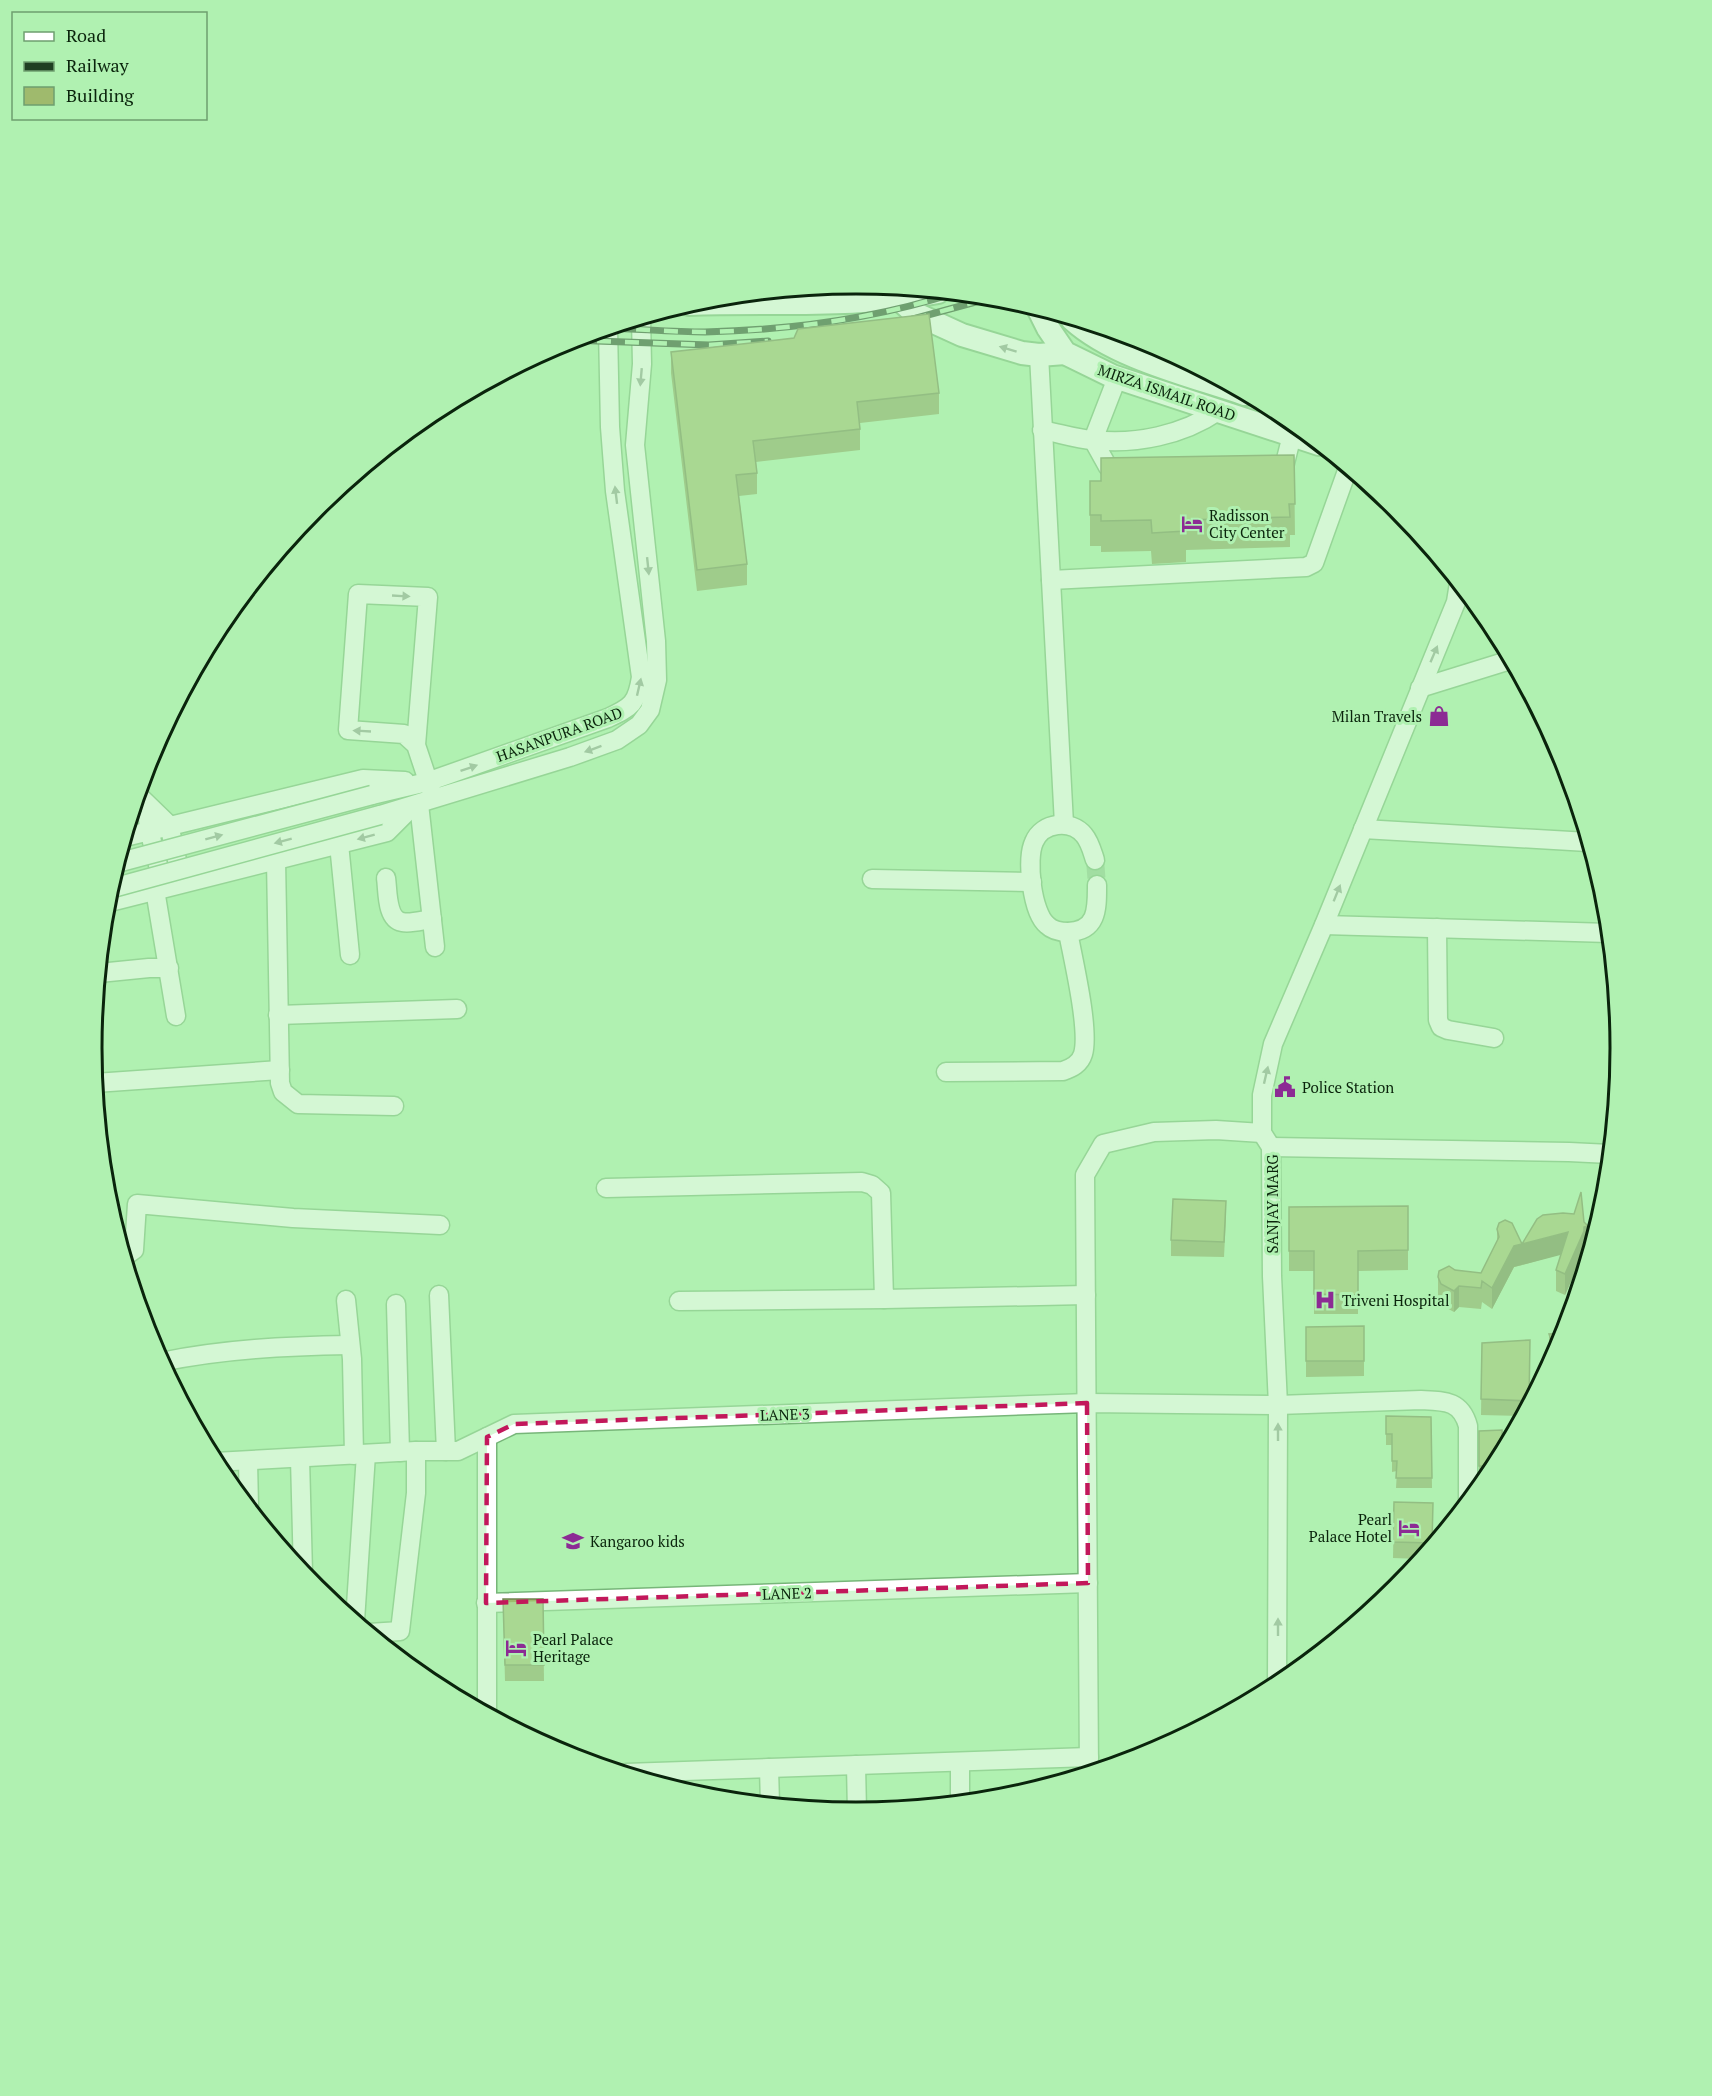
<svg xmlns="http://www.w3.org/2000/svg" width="1712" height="2096" font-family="'PT Serif',serif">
  <rect width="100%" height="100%" fill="#b0f1b1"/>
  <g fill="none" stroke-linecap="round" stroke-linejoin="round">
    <polyline stroke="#8fc890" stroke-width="18" stroke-dasharray="18 9" stroke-linecap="butt" points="1095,860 1097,885"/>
    <defs>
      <g id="minor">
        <polyline points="1039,355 1064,824"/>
        <path d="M1042 430C1059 433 1076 439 1093 440 1135 445 1183 435 1218 411"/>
        <polyline points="1093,440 1108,467 1120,471"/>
        <polyline points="1093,440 1117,378"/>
        <polyline points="1274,470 1284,467 1292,435"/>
        <polyline points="1051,580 1306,567 1314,563 1348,468"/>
        <polyline points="1420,688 1504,662 1509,656"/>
        <polyline points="416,745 404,734 348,730 358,594 428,597 416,745 432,793"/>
        <polyline points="138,795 169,825 182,882"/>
        <path d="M372 795 427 782 608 718C632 707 637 703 641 677L615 491 610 427 608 328"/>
        <polyline points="419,804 435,947"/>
        <polyline points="380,815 570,757 617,740 639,725 650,710 657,680 656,641 635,445 642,364 641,318"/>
        <polyline points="148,818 149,830 164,888"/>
        <polyline points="1363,829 1588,842"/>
        <polyline points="125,837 363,779 405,781"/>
        <polyline points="339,844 350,955"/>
        <polyline points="276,860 280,1083 283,1092 298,1104 394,1106"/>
        <path d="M1095 860C1092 851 1090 842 1084 835 1071 819 1042 822 1034 842 1026 859 1032 913 1047 925 1053 931 1060 932 1068 932 1098 931 1097 908 1097 885"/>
        <path d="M386 878C388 891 386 919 402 922 411 924 423 920 432 919"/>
        <polyline points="872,879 1032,882"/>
        <polyline points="155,890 176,1016"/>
        <polyline points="106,903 387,832 412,807"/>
        <polyline points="1324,925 1609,933"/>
        <polyline points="1437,928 1438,1020 1441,1027 1448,1030 1494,1038"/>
        <polyline points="99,973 149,968 169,968"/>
        <polyline points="278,1015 457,1009"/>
        <path d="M946 1072 1063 1071C1072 1068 1080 1064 1083 1054 1090 1030 1073 959 1068 932"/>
        <polyline points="95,1083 280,1070"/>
        <polyline points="1271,1147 1569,1152 1610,1154"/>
        <polyline points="606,1188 862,1182 872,1185 881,1193 884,1299 1086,1295"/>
        <polyline points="124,1257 134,1250 137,1204 293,1218 440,1225"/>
        <polyline points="439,1295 446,1451"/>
        <polyline points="346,1300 352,1359 354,1455"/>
        <polyline points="679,1301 884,1299"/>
        <polyline points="396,1304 400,1452"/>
        <path d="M161 1362C223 1349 287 1346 350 1345"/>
        <polyline points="487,1437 487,1713"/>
        <polyline points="300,1458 303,1573"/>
        <polyline points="248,1461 249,1508"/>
        <path d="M215 1462 416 1451H458L514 1424 1087 1403 1278 1405 1421 1400C1444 1401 1461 1400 1468 1426V1501"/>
        <polyline points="486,1603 1088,1583"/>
        <polyline points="355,1621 366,1454"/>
        <polyline points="369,1633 400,1631 416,1493 416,1451"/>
        <polyline points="1277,1685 1278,1405 1272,1276 1271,1147 1262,1133 1262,1095 1273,1044 1324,925 1456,602 1459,583"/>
        <polyline points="960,1762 960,1802"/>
        <polyline points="856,1765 857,1812"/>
        <polyline points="769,1768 770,1804"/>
        <polyline points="1089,1772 1085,1175 1103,1144 1154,1132 1216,1130 1262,1133"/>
        <polyline points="626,1773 1089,1757"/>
      </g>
      <g id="major">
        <polyline points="899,299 916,314 962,335 1022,353 1039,355 1065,353"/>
        <path d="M689 304C772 301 856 308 938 292"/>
        <polyline points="1038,308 1048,328 1065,353 1112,376 1319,444"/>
        <path d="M1072 319C1115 358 1190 375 1245 394"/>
      </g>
    </defs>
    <use href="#minor" stroke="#77b679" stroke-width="21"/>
    <use href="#major" stroke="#77b679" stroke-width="26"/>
    <use href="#minor" stroke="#fff" stroke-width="18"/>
    <use href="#major" stroke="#fff" stroke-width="22"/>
    <defs>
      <g id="rail">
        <polyline points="913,319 994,297"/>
        <path d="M608 328C641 329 673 332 705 332 789 330 874 319 955 293"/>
        <polyline points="569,340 709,345 768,341"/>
      </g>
    </defs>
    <use href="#rail" stroke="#203f22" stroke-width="7"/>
    <use href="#rail" stroke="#b0f1b1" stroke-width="4.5" stroke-dasharray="14" stroke-linecap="butt"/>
    <defs>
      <g id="minor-bridge">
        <polyline points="117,863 372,795"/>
        <polyline points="109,889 380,815"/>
      </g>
    </defs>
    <use href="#minor-bridge" stroke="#77b679" stroke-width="21" stroke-linecap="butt"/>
    <use href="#minor-bridge" stroke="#fff" stroke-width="18"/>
  </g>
  <g fill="#89a05e">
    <polygon points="671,352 939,393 939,414 860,423 860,450 756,462 757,473 757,494 739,496 747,564 747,585 697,591 671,373"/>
    <polygon points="1294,455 1295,535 1290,535 1290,547 1186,550 1186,562 1152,564 1151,551 1101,552 1101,546 1090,546 1090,481 1101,481"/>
    <polygon points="1289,1207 1408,1250 1408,1270 1358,1271 1358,1314 1314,1314 1314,1271 1289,1271"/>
    <polygon points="1226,1217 1224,1257 1171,1256 1171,1240"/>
    <polygon points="1584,1222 1588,1247 1584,1248 1584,1252 1565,1295 1556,1291 1556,1270 1561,1254 1522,1265"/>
    <polygon points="1497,1229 1522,1265 1514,1267 1492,1309 1482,1302 1481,1309 1459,1307 1454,1312 1441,1305 1438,1298 1438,1277 1455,1270 1481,1273 1497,1241"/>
    <polygon points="1364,1326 1364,1376 1306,1377 1306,1327"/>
    <polygon points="1549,1334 1562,1341 1551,1361 1549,1355"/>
    <polygon points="1530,1340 1529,1402 1522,1416 1481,1415 1482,1343"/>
    <polygon points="1386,1416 1431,1417 1432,1488 1396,1488 1397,1471 1392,1472 1392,1445 1386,1445"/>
    <polygon points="1479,1431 1503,1452 1491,1473 1485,1481 1482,1481 1482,1476 1479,1476"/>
    <polygon points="1394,1502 1433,1503 1432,1545 1421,1559 1393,1558"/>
    <polygon points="503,1599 543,1599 544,1681 505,1681"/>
  </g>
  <g fill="#6f824c">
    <polygon points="1588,1226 1588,1247 1584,1248 1584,1252 1565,1295 1565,1274 1584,1227"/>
    <polygon points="1568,1232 1568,1253 1522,1265 1522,1244"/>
    <polygon points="1522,1244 1522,1265 1514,1267 1492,1309 1492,1288 1514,1246"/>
    <polygon points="1459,1286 1459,1307 1454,1312 1454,1291"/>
  </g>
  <g fill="#9fba6d" stroke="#6f824c" stroke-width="1.5">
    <polygon points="929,314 939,393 857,402 860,429 753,441 757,473 736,475 747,564 697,570 671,352 794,338 798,329"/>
    <polygon points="1294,455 1295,504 1289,504 1290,517 1186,520 1186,531 1152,533 1151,520 1101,521 1101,515 1090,515 1090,481 1101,481 1101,458"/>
    <polygon points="1581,1192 1584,1222 1588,1226 1584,1227 1584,1231 1565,1274 1556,1270 1568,1232 1522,1244 1537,1219 1543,1215 1563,1213 1574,1214"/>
    <polygon points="1173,1199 1226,1201 1224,1242 1171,1240"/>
    <polygon points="1408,1206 1408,1250 1358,1251 1358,1295 1314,1294 1314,1251 1289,1251 1289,1207"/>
    <polygon points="1505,1220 1512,1223 1522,1244 1514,1246 1492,1288 1482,1281 1481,1288 1459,1286 1454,1291 1441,1284 1438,1277 1439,1271 1449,1266 1455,1270 1481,1273 1499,1237 1497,1229 1499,1223"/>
    <polygon points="1364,1326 1364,1361 1306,1361 1306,1327"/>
    <polygon points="1565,1333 1562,1341 1555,1352 1549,1334"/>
    <polygon points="1530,1340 1529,1401 1481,1399 1482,1343"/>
    <polygon points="1386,1416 1431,1417 1432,1478 1396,1478 1397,1461 1392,1461 1392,1434 1386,1434"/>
    <polygon points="1502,1430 1503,1452 1493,1470 1482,1471 1483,1466 1479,1466 1479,1431"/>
    <polygon points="1394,1502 1433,1503 1432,1543 1393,1542"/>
    <polygon points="503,1599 543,1599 544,1665 505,1665"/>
  </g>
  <defs><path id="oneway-solid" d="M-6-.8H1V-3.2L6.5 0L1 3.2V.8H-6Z" transform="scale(1.5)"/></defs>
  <g fill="#919c92">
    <use href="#oneway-solid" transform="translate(1008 349) rotate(-163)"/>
    <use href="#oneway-solid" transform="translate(641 377) rotate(95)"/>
    <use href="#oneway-solid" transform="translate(616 495) rotate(-97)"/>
    <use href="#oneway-solid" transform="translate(648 566) rotate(84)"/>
    <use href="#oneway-solid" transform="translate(401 596) rotate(3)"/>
    <use href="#oneway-solid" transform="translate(1434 654) rotate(-67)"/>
    <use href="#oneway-solid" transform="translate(639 687) rotate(-77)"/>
    <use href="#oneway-solid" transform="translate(362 731) rotate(-177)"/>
    <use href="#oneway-solid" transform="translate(593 749) rotate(160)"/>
    <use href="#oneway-solid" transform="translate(469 768) rotate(-19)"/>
    <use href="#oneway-solid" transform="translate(214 837) rotate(-15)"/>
    <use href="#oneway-solid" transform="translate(366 837) rotate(165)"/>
    <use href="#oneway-solid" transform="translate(283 841) rotate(165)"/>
    <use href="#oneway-solid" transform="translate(1337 893) rotate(-68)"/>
    <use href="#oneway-solid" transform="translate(1266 1075) rotate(-77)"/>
    <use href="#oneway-solid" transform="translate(1278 1432) rotate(-90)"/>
    <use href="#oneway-solid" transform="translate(1278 1627) rotate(-90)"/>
  </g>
  <path d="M0 0H1712V2096H0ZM1087 1403 1088 1583 486 1603 487 1437 514 1424Z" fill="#b0f1b1" fill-opacity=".55" fill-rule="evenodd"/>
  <path fill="none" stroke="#c2185b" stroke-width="4.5" stroke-dasharray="12 8" stroke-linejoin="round" d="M1087 1403 1088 1583 486 1603 487 1437 514 1424Z"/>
  <defs>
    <symbol id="hotel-bare" viewBox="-9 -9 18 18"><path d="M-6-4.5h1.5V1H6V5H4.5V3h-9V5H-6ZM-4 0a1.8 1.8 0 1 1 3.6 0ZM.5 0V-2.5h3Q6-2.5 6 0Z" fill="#8c2b94" stroke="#b0f1b1" stroke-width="2.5" paint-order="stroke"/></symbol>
    <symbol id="shop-bare" viewBox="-9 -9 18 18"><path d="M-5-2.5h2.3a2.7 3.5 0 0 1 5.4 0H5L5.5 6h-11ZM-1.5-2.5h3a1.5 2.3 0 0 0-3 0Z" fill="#8c2b94" stroke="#b0f1b1" stroke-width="2.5" paint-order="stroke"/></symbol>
    <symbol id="civic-bare" viewBox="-9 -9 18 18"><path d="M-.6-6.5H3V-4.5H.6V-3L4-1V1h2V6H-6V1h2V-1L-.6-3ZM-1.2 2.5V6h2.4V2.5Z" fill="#8c2b94" stroke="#b0f1b1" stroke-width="2.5" paint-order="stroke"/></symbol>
    <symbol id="hospital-bare" viewBox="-9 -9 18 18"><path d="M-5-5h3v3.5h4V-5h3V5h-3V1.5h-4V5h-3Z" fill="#8c2b94" stroke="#b0f1b1" stroke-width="2.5" paint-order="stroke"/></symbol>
    <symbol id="school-bare" viewBox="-9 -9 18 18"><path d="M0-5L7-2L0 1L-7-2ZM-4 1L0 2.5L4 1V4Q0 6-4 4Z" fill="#8c2b94" stroke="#b0f1b1" stroke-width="2.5" paint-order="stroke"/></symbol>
  </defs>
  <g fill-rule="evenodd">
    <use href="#hotel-bare" x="1177" y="509" width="30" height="30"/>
    <use href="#shop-bare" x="1424" y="701" width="30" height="30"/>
    <use href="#civic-bare" x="1270" y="1072" width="30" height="30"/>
    <use href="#hospital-bare" x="1310" y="1285" width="30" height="30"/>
    <use href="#hotel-bare" x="1394" y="1513" width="30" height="30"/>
    <use href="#school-bare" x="558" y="1526" width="30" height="30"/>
    <use href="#hotel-bare" x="501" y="1633" width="30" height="30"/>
  </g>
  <g text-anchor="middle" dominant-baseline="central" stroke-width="6" stroke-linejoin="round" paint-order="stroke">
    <g font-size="15" fill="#0a240c" stroke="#b0f1b1">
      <text transform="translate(1167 392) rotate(19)">MIRZA ISMAIL ROAD</text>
      <text transform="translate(559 734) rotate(-20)">HASANPURA ROAD</text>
      <text transform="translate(1272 1204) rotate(-90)">SANJAY MARG</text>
      <text transform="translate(785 1414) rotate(-2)">LANE 3</text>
      <text transform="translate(787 1593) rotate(-2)">LANE 2</text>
    </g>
    <g font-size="15" fill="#0a240c" stroke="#b0f1b1" text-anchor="start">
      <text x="1209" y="515">Radisson<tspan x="1209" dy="17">City Center</tspan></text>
      <text x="1422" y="716" text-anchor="end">Milan Travels</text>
      <text x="1302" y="1087">Police Station</text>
      <text x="1342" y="1300">Triveni Hospital</text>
      <text x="1392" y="1519" text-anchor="end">Pearl<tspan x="1392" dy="17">Palace Hotel</tspan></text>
      <text x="590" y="1541">Kangaroo kids</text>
      <text x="533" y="1639">Pearl Palace<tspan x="533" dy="17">Heritage</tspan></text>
    </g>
  </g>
  <path d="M0 0H1712V2096H0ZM102 1048a754 754 0 1 1 1508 0a754 754 0 1 1-1508 0Z" fill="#b0f1b1" fill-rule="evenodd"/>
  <path fill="none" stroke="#0a240c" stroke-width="3" d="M102 1048a754 754 0 1 1 1508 0a754 754 0 1 1-1508 0Z"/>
  <rect x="12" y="12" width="195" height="108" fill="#b0f1b1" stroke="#6e9f6f" stroke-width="1.5"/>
  <rect x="24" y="32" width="30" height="9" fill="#ffffff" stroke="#6e9f6f" stroke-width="1.5"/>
  <text x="66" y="42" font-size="18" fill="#0a240c">Road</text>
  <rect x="24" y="62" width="30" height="9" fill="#203f22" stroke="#6e9f6f" stroke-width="1.5"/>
  <text x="66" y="72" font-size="18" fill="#0a240c">Railway</text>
  <rect x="24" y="87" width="30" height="18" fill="#9fba6d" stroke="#6e9f6f" stroke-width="1.5"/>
  <text x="66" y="102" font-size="18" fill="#0a240c">Building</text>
</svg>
